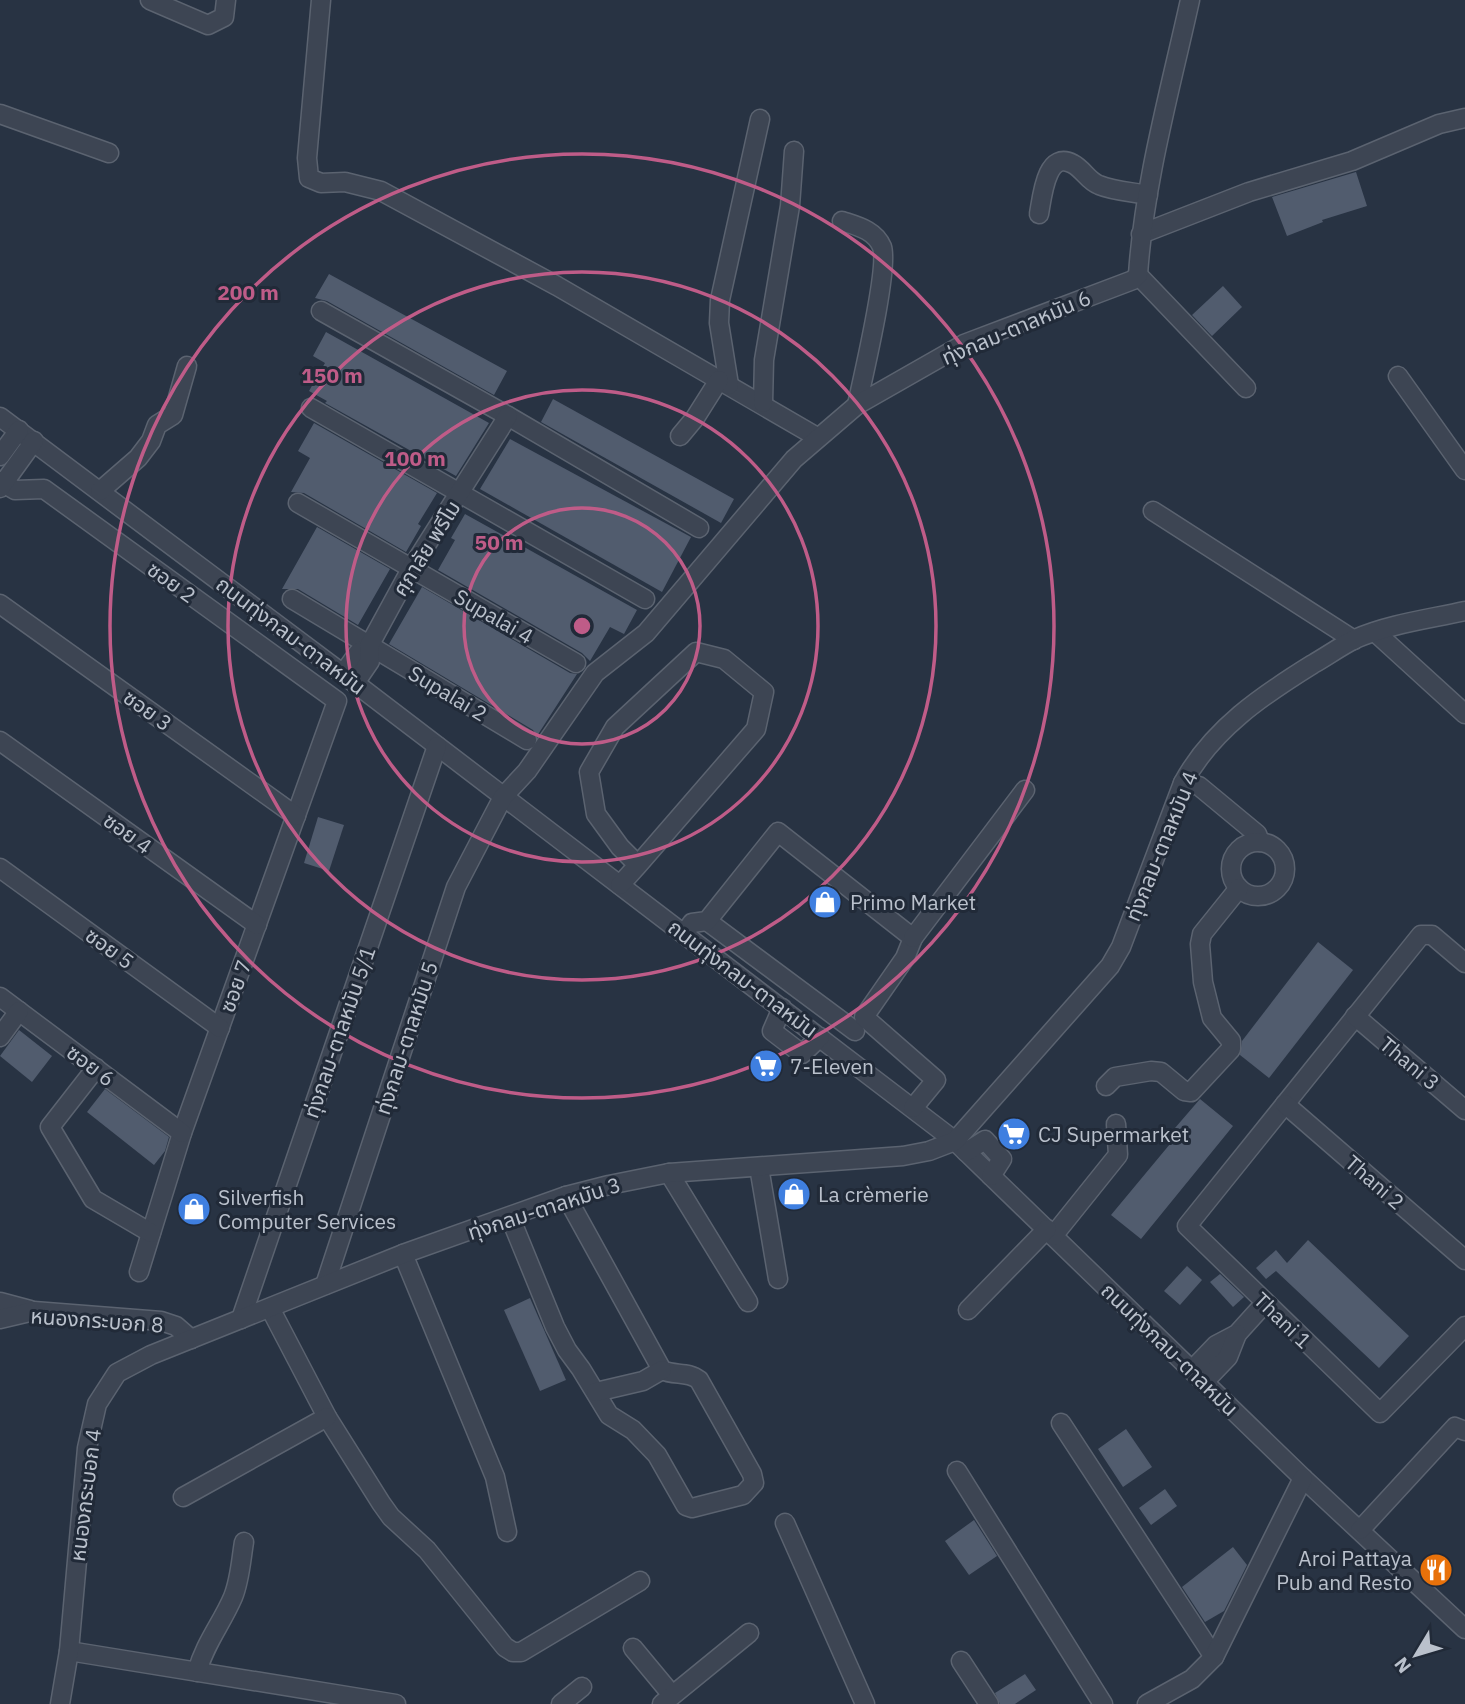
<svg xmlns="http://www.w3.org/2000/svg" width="1465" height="1704" font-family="'IBM Plex Sans','Noto Sans Thai',sans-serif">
  <rect width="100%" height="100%" fill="#283343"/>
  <g fill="#515c6e">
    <polygon points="1356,172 1367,206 1322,220 1323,222 1287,236 1272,197"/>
    <polygon points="329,274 507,371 494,395 327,301 315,298"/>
    <polygon points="1223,286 1242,307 1212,336 1192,315"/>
    <polygon points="326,332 489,423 456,476 325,403 327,401 309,391 325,363 313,356"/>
    <polygon points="553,399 734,499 721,523 541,422"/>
    <polygon points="314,423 437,493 418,524 421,526 406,552 304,493 291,492 310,458 298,451"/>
    <polygon points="510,439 691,537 662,592 480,489"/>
    <polygon points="465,514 637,610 624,634 610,627 590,661 582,653 438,570 455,540 451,538"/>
    <polygon points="317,527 390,569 358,625 298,589 282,589"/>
    <polygon points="422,587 570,673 577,674 537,736 533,730 389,644"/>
    <polygon points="318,817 344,825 329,871 304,863"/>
    <polygon points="1318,942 1353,970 1269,1078 1240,1055 1242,1041"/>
    <polygon points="19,1030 52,1056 32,1082 0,1056"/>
    <polygon points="105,1089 169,1137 165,1151 154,1165 87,1112"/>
    <polygon points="1200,1099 1233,1126 1141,1239 1111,1215 1180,1132 1175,1128"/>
    <polygon points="1308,1240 1409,1336 1379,1368 1276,1271 1266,1279 1256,1268 1276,1250 1287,1263"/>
    <polygon points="1187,1266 1202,1280 1180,1305 1164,1291"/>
    <polygon points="1220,1274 1244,1297 1233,1307 1210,1282"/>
    <polygon points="530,1298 566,1380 540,1391 504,1310"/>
    <polygon points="1126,1429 1152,1467 1123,1487 1098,1449"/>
    <polygon points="1165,1489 1177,1506 1151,1525 1139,1508"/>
    <polygon points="974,1520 997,1556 969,1575 945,1541"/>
    <polygon points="1233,1547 1247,1565 1224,1611 1205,1622 1182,1587"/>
    <polygon points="1025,1674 1036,1690 1015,1704 1000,1704 995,1693"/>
  </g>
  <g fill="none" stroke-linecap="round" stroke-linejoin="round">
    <defs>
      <g id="minor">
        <polyline points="150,0 208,25 224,17 226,0"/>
        <polyline points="321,0 307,158 309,178 321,183 345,182 381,191 557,286 817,437"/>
        <polyline points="0,114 109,153"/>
        <path d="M1039 214C1042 198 1046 149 1073 164 1083 169 1088 181 1099 185 1113 191 1133 192 1148 195"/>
        <path d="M842 221C857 226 875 230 882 247 889 268 863 377 857 405"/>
        <polyline points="1141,234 1249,192 1352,161 1439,124 1465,118"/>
        <polyline points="1138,275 1246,388"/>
        <polyline points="321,311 508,416 699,528"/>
        <polyline points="1398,376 1465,470"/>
        <polyline points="729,385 719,323 720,300 760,119"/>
        <polyline points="763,403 764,360 790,206 794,151"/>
        <polyline points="311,408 645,599"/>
        <polyline points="0,417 343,674 955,1141 1303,1478 1465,1629"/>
        <polyline points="680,436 695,418 719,380"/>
        <polyline points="0,456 19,430"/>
        <polyline points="0,481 15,490 44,489 337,701 182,1133 139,1272"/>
        <polyline points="0,488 34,441"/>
        <polyline points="100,491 138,458 151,441 157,425 173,415 187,366"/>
        <polyline points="298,503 576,663"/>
        <polyline points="1153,511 1354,640"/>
        <polyline points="292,599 527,740"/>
        <polyline points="0,604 296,816"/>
        <polyline points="1375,632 1465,714"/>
        <polyline points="343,674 358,653 369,646"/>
        <polyline points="355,683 370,661 369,646 411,569 508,416"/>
        <polyline points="0,741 257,925"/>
        <polyline points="1183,783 1199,786 1257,834 1260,842"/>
        <circle cx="1258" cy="869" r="27"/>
        <polyline points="0,868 220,1028"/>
        <polyline points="620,885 638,865 756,729 764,692 724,659 696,652 615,727 589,772 596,814 620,847 638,865"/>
        <polyline points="707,921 855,1031"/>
        <polyline points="684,934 692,923 707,921 778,832 913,938 905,958 864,1017 936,1080 913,1108"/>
        <polyline points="913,938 1025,790"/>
        <polyline points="1465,963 1432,935 1421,935 1187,1226 1380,1413 1465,1326"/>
        <polyline points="0,997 182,1133"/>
        <polyline points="782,1008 772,1031 802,1054 820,1037"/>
        <polyline points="1355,1016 1465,1110"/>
        <polyline points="0,1037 19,1011"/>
        <polyline points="96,1068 50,1127 93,1199 151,1233"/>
        <polyline points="1106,1086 1115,1077 1151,1071 1161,1072 1184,1091 1191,1092 1231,1049 1231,1041 1212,1018 1203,982 1200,944 1202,934 1239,888"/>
        <polyline points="1285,1104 1465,1260"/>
        <polyline points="966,1152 985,1140 1002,1159 991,1176"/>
        <polyline points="759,1167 778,1279"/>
        <polyline points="669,1173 748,1302"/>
        <path d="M510 1217 555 1327 567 1350 581 1369 609 1415 633 1430 657 1455 686 1506 692 1508 743 1495 754 1483 752 1474 699 1380C688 1371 674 1376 662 1370L566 1196"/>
        <polyline points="1053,1236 1118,1155 1116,1124"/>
        <polyline points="403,1254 495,1477 507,1532"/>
        <path d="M325 1285 456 887 503 797 527 771 595 673 646 633 794 459 857 405 964 344 1133 280 1138 275C1144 183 1170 91 1190 0"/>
        <polyline points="0,1302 30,1310"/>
        <polyline points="270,1308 327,1417 381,1503 391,1517 427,1550 505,1647 513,1652 521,1652 640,1581"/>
        <polyline points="968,1310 1047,1229"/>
        <polyline points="0,1319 34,1311 161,1321 176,1326 191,1339"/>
        <polyline points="241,1319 437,746"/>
        <polyline points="1192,1370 1216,1345 1237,1334 1265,1303"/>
        <polyline points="1204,1382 1228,1357 1237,1334"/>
        <polyline points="596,1392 643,1381 662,1370"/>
        <polyline points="1061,1423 1214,1657"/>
        <polyline points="957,1471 1103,1704"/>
        <polyline points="183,1497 327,1417"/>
        <polyline points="785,1523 865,1704"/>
        <polyline points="1360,1530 1455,1427 1465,1431"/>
        <polyline points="633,1648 672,1695"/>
        <polyline points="69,1651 396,1704"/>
        <polyline points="961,1661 989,1704"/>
        <path d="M197 1672C205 1643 222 1623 233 1597 240 1580 241 1560 244 1542"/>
        <path d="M60 1704 69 1651 87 1448 97 1404 117 1373 151 1355 403 1254 566 1196 609 1185 669 1173 903 1156 929 1151 955 1141 1110 966 1121 947 1183 783C1212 729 1263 695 1313 664 1327 656 1341 646 1355 639 1389 624 1429 619 1465 611"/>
        <polyline points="561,1704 582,1687"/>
        <polyline points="662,1704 749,1633"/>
        <polyline points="1147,1704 1192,1679 1214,1657 1303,1478"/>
      </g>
    </defs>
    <use href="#minor" stroke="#5b6370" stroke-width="21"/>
    <use href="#minor" stroke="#3d4553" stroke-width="18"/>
  </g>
  <g fill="none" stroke="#bf5c88" stroke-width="3.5">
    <circle cx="582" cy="626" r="118"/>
    <circle cx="582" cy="626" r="236"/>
    <circle cx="582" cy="626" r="354"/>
    <circle cx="582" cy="626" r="472"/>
  </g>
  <defs>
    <symbol id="shop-disc" viewBox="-11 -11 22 22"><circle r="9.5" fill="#3f7fe0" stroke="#212a38"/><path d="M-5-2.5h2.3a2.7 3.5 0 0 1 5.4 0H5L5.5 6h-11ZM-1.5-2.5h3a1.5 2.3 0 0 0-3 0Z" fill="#fff"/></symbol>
    <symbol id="supermarket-disc" viewBox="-11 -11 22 22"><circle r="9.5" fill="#3f7fe0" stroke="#212a38"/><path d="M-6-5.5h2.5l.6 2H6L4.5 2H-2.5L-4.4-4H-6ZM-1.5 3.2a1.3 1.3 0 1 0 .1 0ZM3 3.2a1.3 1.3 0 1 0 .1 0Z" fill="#fff"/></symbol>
    <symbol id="restaurant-disc" viewBox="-11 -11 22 22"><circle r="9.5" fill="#e8710a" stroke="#212a38"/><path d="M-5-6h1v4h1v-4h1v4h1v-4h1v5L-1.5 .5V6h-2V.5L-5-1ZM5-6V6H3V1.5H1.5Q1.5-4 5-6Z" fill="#fff"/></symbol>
  </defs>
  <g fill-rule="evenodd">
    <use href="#shop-disc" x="806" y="883" width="38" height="38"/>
    <use href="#supermarket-disc" x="747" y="1047" width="38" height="38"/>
    <use href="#supermarket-disc" x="995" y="1115" width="38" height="38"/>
    <use href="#shop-disc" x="775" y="1175" width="38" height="38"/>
    <use href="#shop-disc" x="175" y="1190" width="38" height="38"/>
    <use href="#restaurant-disc" x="1417" y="1551" width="38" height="38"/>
  </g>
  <g text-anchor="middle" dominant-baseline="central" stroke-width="6" stroke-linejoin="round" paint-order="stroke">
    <g font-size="21" fill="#bac1cc" stroke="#212a38">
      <text transform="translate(1016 327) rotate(-23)">ทุ่งกลม-ตาลหมัน 6</text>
      <text transform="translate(426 548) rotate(-58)">ศุภาลัย พรีโม</text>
      <text transform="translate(172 582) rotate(36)">ซอย 2</text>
      <text transform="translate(494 616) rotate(30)">Supalai 4</text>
      <text transform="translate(291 635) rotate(37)">ถนนทุ่งกลม-ตาลหมัน</text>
      <text transform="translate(448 693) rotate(31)">Supalai 2</text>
      <text transform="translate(148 710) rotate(36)">ซอย 3</text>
      <text transform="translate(128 833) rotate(36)">ซอย 4</text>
      <text transform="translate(1161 846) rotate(-68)">ทุ่งกลม-ตาลหมัน 4</text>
      <text transform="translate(110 948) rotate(36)">ซอย 5</text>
      <text transform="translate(743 978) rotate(37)">ถนนทุ่งกลม-ตาลหมัน</text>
      <text transform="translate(235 986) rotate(-70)">ซอย 7</text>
      <text transform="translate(339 1032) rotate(-71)">ทุ่งกลม-ตาลหมัน 5/1</text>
      <text transform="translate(406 1038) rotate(-72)">ทุ่งกลม-ตาลหมัน 5</text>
      <text transform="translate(1410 1063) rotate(40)">Thani 3</text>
      <text transform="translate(91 1065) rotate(37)">ซอย 6</text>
      <text transform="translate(1375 1182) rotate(41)">Thani 2</text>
      <text transform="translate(544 1208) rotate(-18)">ทุ่งกลม-ตาลหมัน 3</text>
      <text transform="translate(97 1320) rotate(4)">หนองกระบอก 8</text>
      <text transform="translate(1283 1320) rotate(44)">Thani 1</text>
      <text transform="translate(1170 1349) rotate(44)">ถนนทุ่งกลม-ตาลหมัน</text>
      <text transform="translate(85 1495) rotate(-83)">หนองกระบอก 4</text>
    </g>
    <g font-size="21" fill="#bac1cc" stroke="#212a38" text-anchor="start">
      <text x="850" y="902">Primo Market</text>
      <text x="790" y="1066">7-Eleven</text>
      <text x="1038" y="1134">CJ Supermarket</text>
      <text x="818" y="1194">La crèmerie</text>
      <text x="218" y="1197">Silverfish<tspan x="218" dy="24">Computer Services</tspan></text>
      <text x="1412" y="1558" text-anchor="end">Aroi Pattaya<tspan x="1412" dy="24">Pub and Resto</tspan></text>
    </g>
  </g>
  <circle cx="582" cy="626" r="10" fill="#bf5c88" stroke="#212a38" stroke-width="3.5"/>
  <g font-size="21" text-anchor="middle" font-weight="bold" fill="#bf5c88" stroke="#212a38" stroke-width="6" stroke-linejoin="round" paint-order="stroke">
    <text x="248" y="300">200 m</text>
    <text x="332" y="383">150 m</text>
    <text x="415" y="466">100 m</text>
    <text x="499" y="550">50 m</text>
  </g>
  <g transform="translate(1416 1655) rotate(232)" stroke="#212a38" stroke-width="5" paint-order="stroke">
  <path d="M0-5L12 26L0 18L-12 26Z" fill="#bac1cc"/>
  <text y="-10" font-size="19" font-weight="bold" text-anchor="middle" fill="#bac1cc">N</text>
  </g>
</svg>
